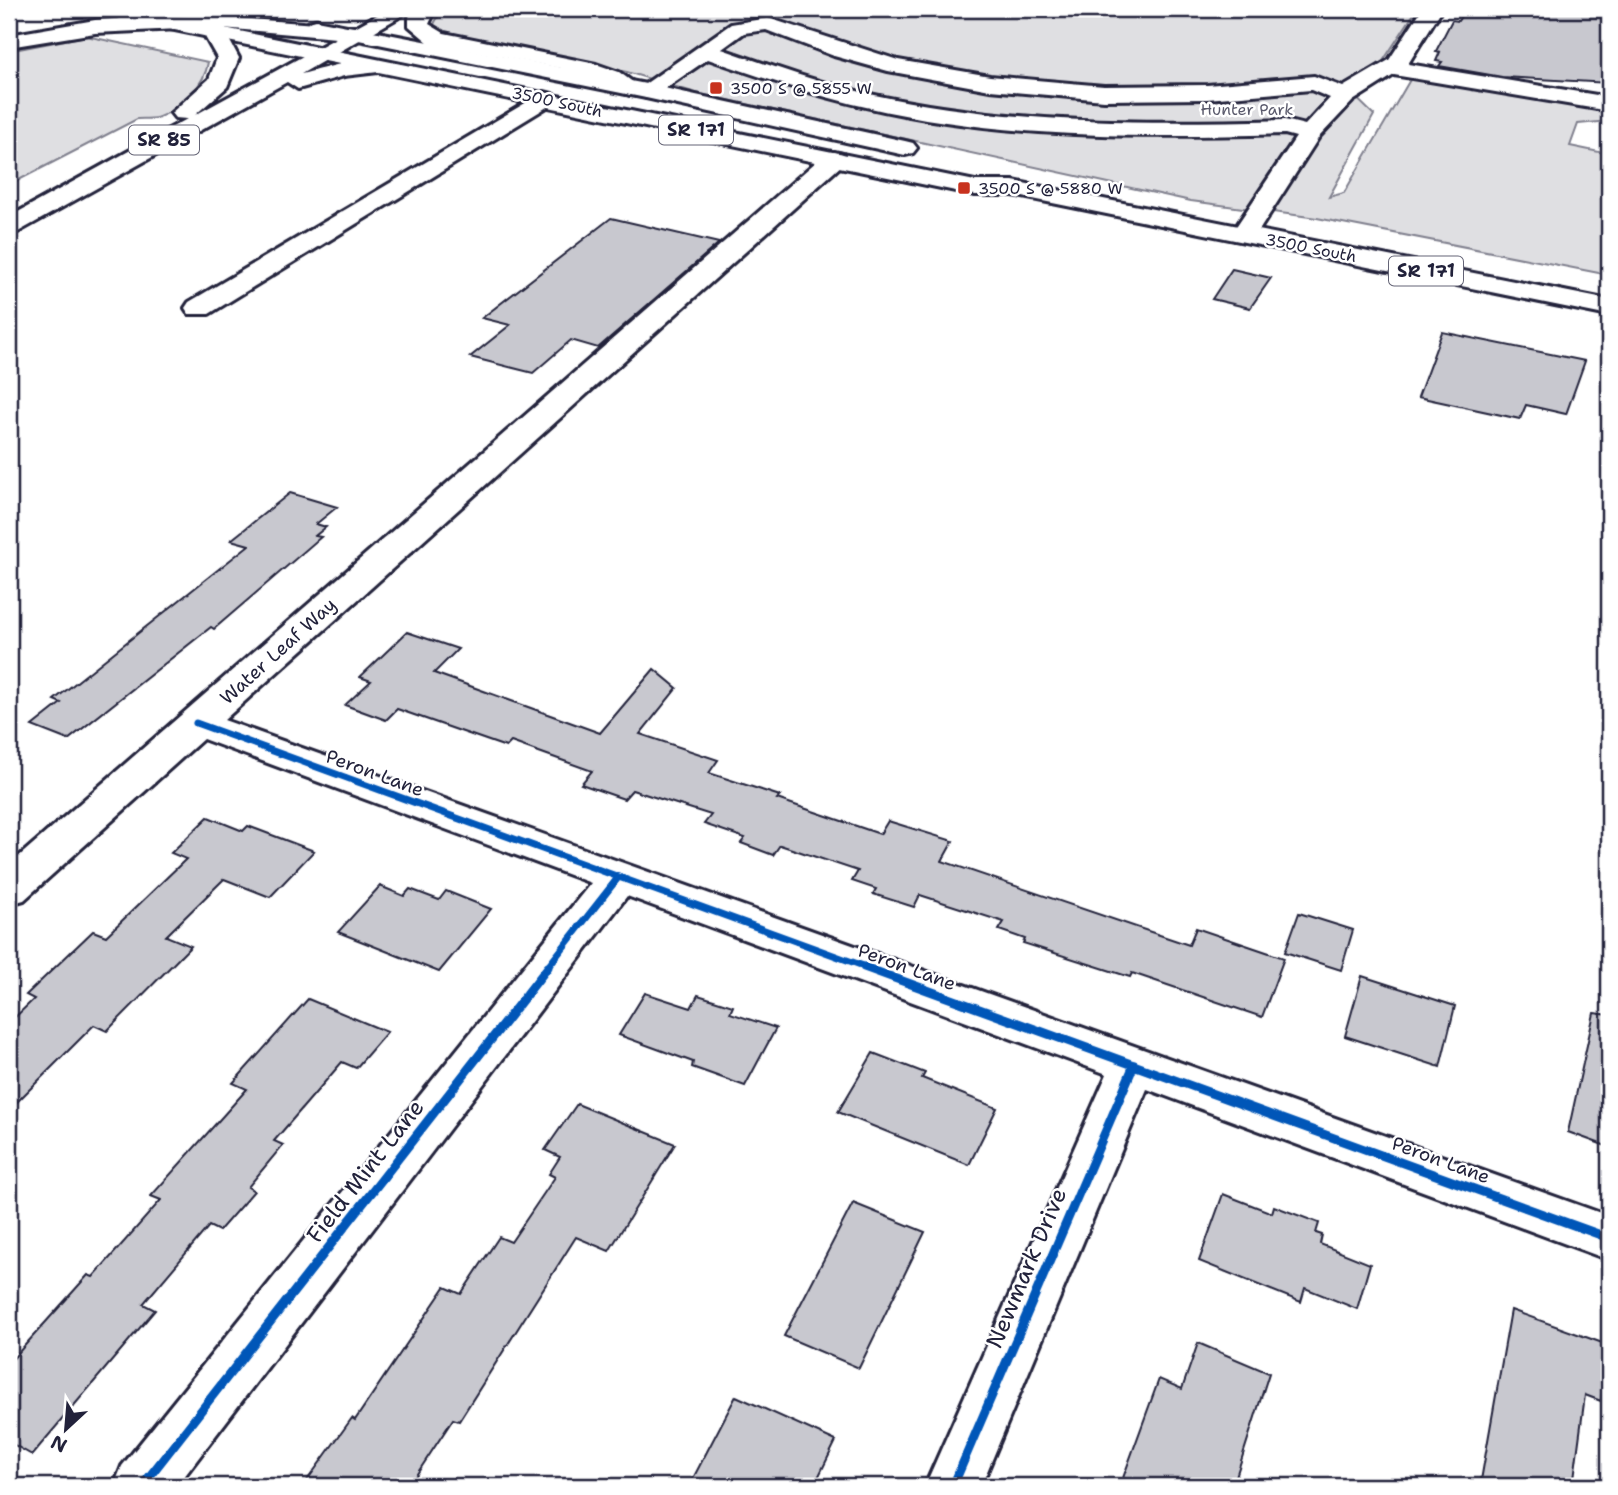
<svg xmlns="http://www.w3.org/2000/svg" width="1618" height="1495" font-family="'Shantell Sans',sans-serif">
  <rect width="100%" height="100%" fill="#fff"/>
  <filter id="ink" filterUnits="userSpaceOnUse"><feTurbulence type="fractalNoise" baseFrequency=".0143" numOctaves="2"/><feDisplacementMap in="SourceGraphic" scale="14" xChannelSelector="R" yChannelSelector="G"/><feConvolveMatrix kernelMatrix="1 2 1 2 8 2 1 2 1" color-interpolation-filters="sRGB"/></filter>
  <g filter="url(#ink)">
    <g fill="#dfdfe2" stroke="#80808e" stroke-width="2">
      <polygon points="448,9 1417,9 1383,61 1345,87 1374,115 1329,197 1344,193 1411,78 1423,77 1609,108 1609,121 1578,124 1570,146 1609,154 1609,275 1317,218 1191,201 696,93 627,72 453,38 435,28 434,24 439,15"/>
      <path d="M86 36 208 62C205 85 181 109 159 117 153 120 144 118 137 119L9 185V51Z"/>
    </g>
    <g fill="#c8c8cf" stroke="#22223b" stroke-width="2">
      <polygon points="1473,9 1609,9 1609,83 1502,77 1439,66 1442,62 1436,61 1440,52 1436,51 1452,20 1458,21 1463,13 1470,14"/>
      <polygon points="611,218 719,243 598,348 571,340 533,373 470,357 510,325 482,318"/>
      <polygon points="1232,269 1271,278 1250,308 1212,299"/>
      <polygon points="1442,332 1585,361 1566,414 1526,405 1520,419 1418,397"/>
      <polygon points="290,493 337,507 316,524 326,527 315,536 321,537 214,629 211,627 68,740 32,726 61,703 54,700 249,545 231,540"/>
      <polygon points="407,632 458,649 434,673 600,733 654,669 677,688 640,734 718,760 709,773 780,796 777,799 880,834 888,821 953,841 942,861 1189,945 1196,928 1284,958 1262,1017 1132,973 1130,977 1023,943 1025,939 999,930 1004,922 920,895 914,907 873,894 876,889 852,881 858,871 780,845 773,855 741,843 745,838 704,824 711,815 632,790 624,799 581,784 592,771 511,742 506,747 397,709 386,720 345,705 371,681 360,677"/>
      <polygon points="208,817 243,831 248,826 314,851 270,897 224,879 166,936 191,946 107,1031 94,1025 9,1110 9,1023 34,999 26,995 93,931 106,936 186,859 171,853"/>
      <polygon points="380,886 404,896 410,889 439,900 446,891 491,909 439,972 338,932"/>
      <polygon points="1299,913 1353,930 1341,970 1285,952"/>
      <polygon points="1362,976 1455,1006 1440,1067 1345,1036"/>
      <polygon points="645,993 691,1008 698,995 733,1006 730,1013 776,1028 745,1086 692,1067 693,1062 619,1035"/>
      <polygon points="308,999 387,1032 356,1068 342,1062 274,1141 283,1145 248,1187 254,1191 219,1231 209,1226 143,1304 155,1310 32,1455 9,1442 9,1363 88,1275 93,1277 161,1200 151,1196 247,1089 233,1083"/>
      <polygon points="1594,1013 1609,1015 1609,1147 1568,1132"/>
      <polygon points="873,1053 925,1073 922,1078 997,1108 969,1165 838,1112"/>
      <polygon points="577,1104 675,1144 609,1251 576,1237 459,1421 453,1419 409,1486 303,1486 352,1418 355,1420 445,1287 461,1294 499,1237 511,1242 555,1177 549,1174 560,1157 545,1150"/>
      <polygon points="1223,1194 1272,1213 1274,1206 1319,1223 1316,1233 1322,1235 1320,1244 1370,1264 1357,1309 1305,1288 1301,1302 1199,1261"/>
      <polygon points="853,1203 925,1232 859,1368 784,1336"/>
      <polygon points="1511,1310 1608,1345 1601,1401 1585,1395 1573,1486 1480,1486"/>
      <polygon points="1198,1343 1269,1373 1233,1486 1140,1486 1123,1478 1159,1379 1182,1389"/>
      <polygon points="736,1396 836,1441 814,1486 689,1486"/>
    </g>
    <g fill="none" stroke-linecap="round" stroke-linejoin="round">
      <defs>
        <g id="minor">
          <path d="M1422 9H1442L1408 64 1609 97V111L1394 75 1353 101 1319 137 1253 240H1235L1231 234 1296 137 1285 134C1145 138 1003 139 866 107 812 95 760 77 708 59L654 96 646 98 635 91 731 24 768 18 898 60 990 76 1104 86 1207 85 1314 76 1343 87 1389 60ZM766 30 834 56 888 71 990 90 1104 100 1207 99 1311 90 1330 98 1305 125 1285 120C1146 124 1006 124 870 94 819 83 771 66 722 49L744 33Z"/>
          <polygon points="544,92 552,94 555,99 552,104 209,314 189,314 185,308 189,302"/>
          <polygon points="834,152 843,154 846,159 843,164 224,720 1609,1216 1609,1260 1147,1089 981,1486 925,1486 1107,1074 627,896 177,1486 114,1486 122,1466 591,883 203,739 24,900 9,904 9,865 825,154"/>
        </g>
        <g id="major">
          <polygon points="92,9 131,9 975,181 1013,181 1609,300 1609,316 1013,195 975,195 102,15"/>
          <polygon points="316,20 646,84 905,141 913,143 917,148 913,153 905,155 646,98 309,30 306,26 309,22"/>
        </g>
        <g id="highway">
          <path d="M186 9H205L211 16 355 27 388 9H413L301 74C318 70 379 50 390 66L387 71 344 76 298 89 287 82 18 232 9 235V217L187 119 175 118 171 113 209 79 217 58 200 28 95 33 9 47V35L95 20 189 15ZM223 28 336 38 195 115 227 87 239 58Z"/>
          <polygon points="415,9 436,9 429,24 444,33 596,64 619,72 641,88 630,95 561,68 429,43 409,26 409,17"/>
        </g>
      </defs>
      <use href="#minor" stroke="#22223b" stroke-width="6"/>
      <use href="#major" stroke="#22223b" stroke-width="6"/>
      <use href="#highway" stroke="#22223b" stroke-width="6"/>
      <use href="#minor" fill="#fff" fill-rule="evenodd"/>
      <use href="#major" fill="#fff" fill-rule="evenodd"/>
      <use href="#highway" fill="#fff" fill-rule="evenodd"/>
      <defs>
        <g id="cycleway-far1">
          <polyline points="196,723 869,968"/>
          <polyline points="547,968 617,879"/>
        </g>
        <g id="cycleway">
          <polyline points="864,967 1609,1238"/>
          <polyline points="142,1486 548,967"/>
          <polyline points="953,1486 1134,1065"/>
        </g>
      </defs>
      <use href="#cycleway-far1" stroke="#fff" stroke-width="11"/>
      <use href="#cycleway" stroke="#fff" stroke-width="13"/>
      <use href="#cycleway-far1" stroke="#0057b8" stroke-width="7"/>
      <use href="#cycleway" stroke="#0057b8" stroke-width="9"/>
    </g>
  </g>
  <g fill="#c8321e" stroke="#fff" stroke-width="2.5">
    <rect x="709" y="81" width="14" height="14" rx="3.5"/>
    <rect x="957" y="181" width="14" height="14" rx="3.5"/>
  </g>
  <g text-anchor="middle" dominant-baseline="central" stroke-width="5" stroke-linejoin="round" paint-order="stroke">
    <g font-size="16" fill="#22223b" stroke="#fff" text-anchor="start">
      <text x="730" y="88">3500 S @ 5855 W</text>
      <text x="978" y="188">3500 S @ 5880 W</text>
    </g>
    <g font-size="16" fill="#22223b" stroke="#fff">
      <text transform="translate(557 102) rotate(12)">3500 South</text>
      <text transform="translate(1311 248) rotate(11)">3500 South</text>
    </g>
    <g font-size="16" fill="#5b5b6d" stroke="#fff">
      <text x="1247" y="109">Hunter Park</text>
    </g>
    <g fill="#fff" stroke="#646476" stroke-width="2">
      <rect x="659" y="115.5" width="74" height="29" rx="5"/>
      <rect x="129" y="125.5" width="70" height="29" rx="5"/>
      <rect x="1389" y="256.5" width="74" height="29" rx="5"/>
    </g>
    <g font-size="18" font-weight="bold" fill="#22223b">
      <text x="696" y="130">SR 171</text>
      <text x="164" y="140">SR 85</text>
      <text x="1426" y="271">SR 171</text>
    </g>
    <g font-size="19" fill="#22223b" stroke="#fff">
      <text transform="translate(278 651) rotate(-42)">Water Leaf Way</text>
      <text transform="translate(375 773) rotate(20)">Peron Lane</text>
      <text transform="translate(907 967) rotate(20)">Peron Lane</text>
      <text transform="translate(1441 1160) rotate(20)">Peron Lane</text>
    </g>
    <g font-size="23" fill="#22223b" stroke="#fff">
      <text transform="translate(365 1171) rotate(-52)">Field Mint Lane</text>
      <text transform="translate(1026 1268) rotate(-67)">Newmark Drive</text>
    </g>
  </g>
  <rect width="1618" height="1495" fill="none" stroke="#fff" stroke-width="35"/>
  <rect x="18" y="18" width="1583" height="1460" fill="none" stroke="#22223b" stroke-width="2.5" filter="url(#ink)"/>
  <g transform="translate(66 1429) rotate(206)" stroke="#ffffff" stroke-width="5" paint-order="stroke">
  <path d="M0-5L12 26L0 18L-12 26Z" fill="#22223b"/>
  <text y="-10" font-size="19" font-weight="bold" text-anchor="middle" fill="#22223b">N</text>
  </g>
</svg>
